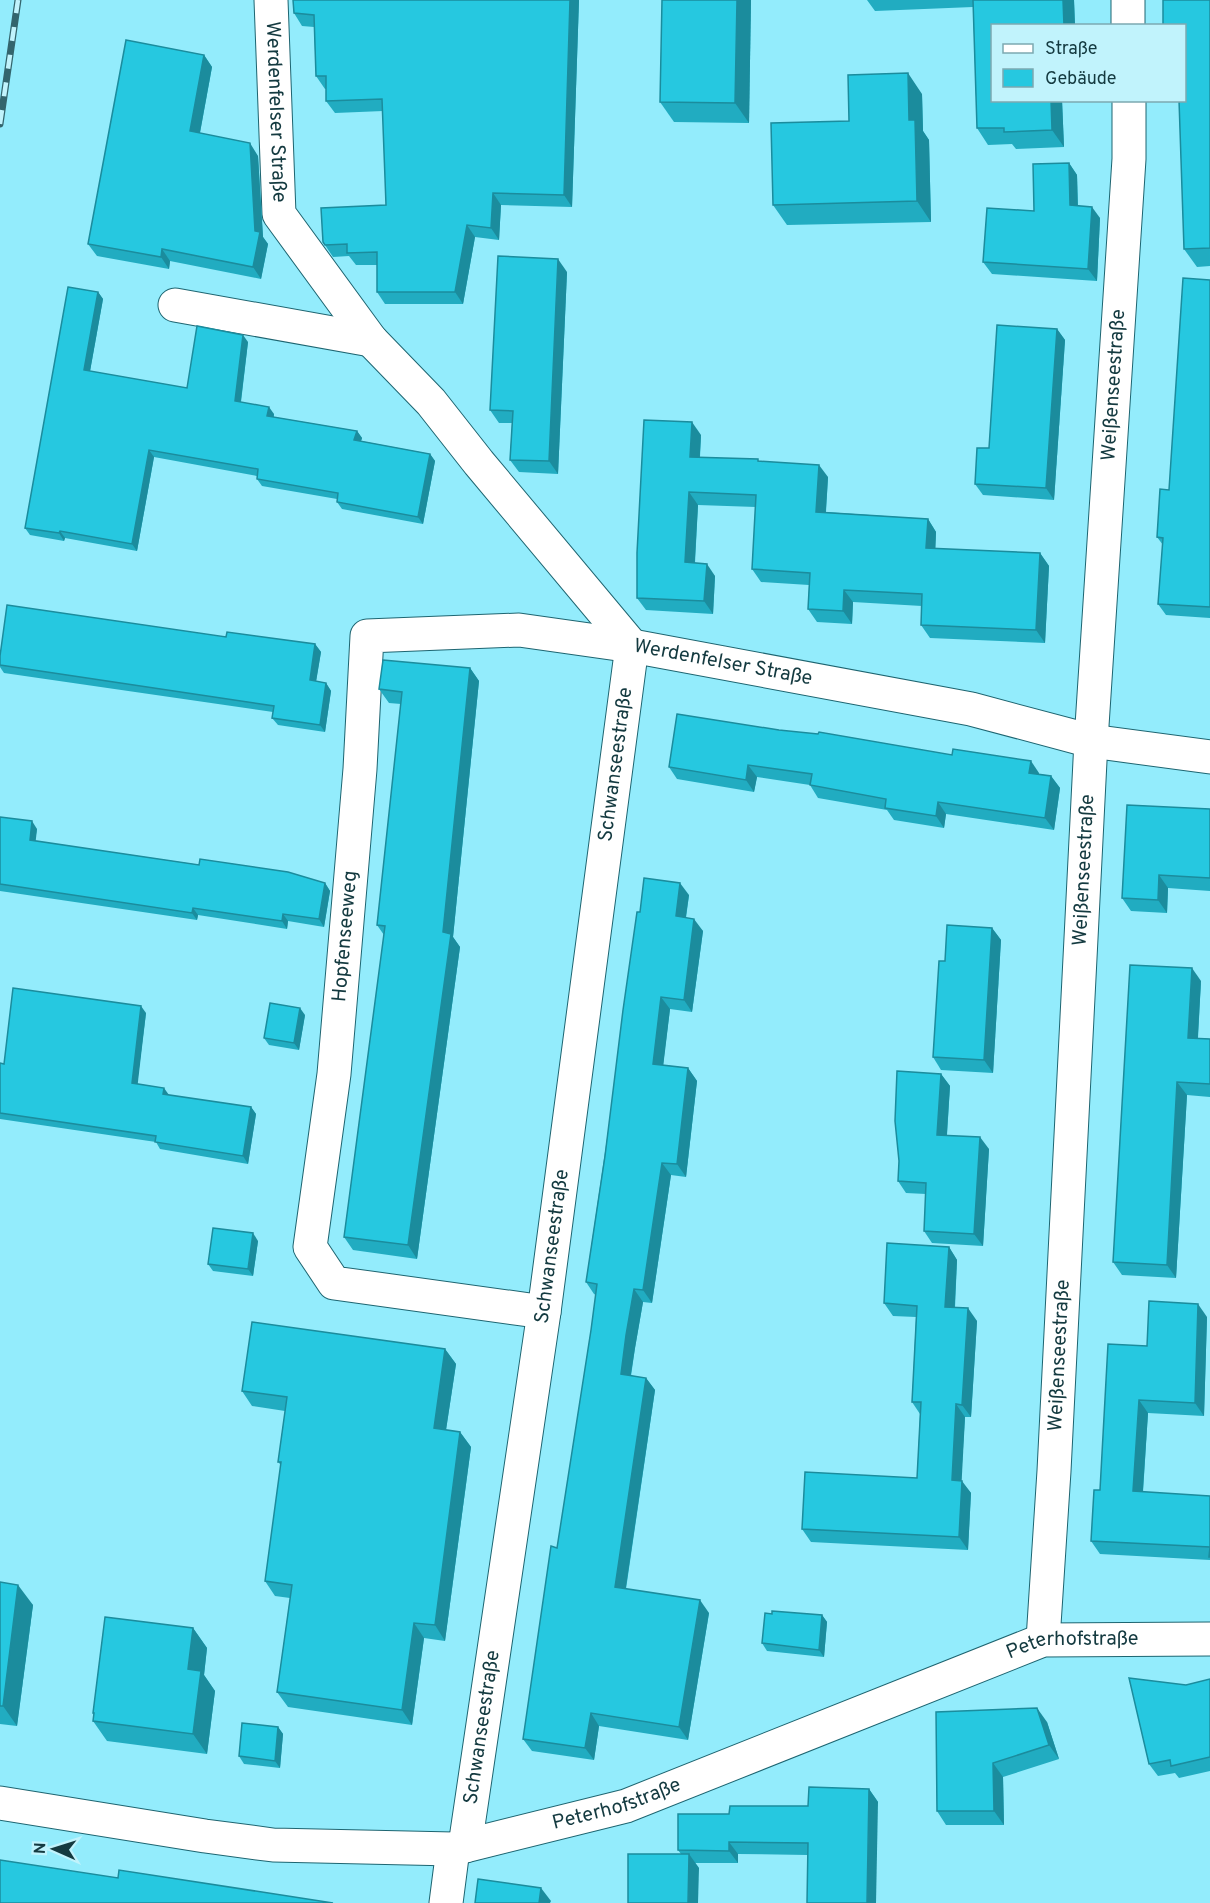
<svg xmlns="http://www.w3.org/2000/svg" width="1210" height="1903" font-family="Overpass,sans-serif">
  <rect width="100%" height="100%" fill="#93ecfc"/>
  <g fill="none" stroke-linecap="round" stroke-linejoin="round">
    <defs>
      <g id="minor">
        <path id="s1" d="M271 0 279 214 371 340 431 402 479 463 632 646"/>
        <polyline points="1128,0 1128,26"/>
        <polyline points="175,305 371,340"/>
        <path id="s2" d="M544 1312 334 1283 310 1247 334 1074 360 769 367 636 519 630 632 646 971 709 1091 741 1210 757"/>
        <path id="s3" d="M1043 1640 1054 1471 1091 741 1129 159V100"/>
        <path id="s4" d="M0 1803 205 1836 273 1845 453 1849 626 1806 1043 1640 1210 1639"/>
        <path id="s5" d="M465 1846 544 1312 632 646"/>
        <polyline points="446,1903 453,1849"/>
      </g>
    </defs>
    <use href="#minor" stroke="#1e6571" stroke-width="35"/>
    <use href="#minor" stroke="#fff" stroke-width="33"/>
    <defs>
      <polyline id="rail" points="0,124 18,0"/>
    </defs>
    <use href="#rail" stroke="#33656d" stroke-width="7"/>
    <use href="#rail" stroke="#c1f3fc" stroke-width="4.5" stroke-dasharray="14" stroke-linecap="butt"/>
  </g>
  <g fill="#21acc1">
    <polygon points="293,0 579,0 572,207 501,205 499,240 475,237 463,304 385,304 377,292 377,265 356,265 349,256 333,257 323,242 386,205 383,111 335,113 326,101 326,89 325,89 316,76 314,27 302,26 294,13"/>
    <polygon points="751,0 749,123 674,122 660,102"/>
    <polygon points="867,0 1074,0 1075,26 993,26 993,100 1062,100 1064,147 1016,149 1012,144 988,145 977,128 973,7 875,11"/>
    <polygon points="1210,0 1210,266 1197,267 1184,249 1179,102 1176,100 1185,100"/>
    <polygon points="204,55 212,67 200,133 258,156 263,237 268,244 261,279 170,261 169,269 97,256 88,244"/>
    <polygon points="922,94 923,131 929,140 931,222 787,225 773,205 849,121"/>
    <polygon points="1069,163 1077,175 1078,206 1100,218 1097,281 992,274 983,262 1034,211"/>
    <polygon points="567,272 558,474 519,472 510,460 512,423 499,423 490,410"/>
    <polygon points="1210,280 1210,618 1166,615 1158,604 1163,545 1157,537 1169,490"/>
    <polygon points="98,292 103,299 90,371 187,388 248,342 241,402 274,414 274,417 357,431 362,438 361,441 430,454 435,461 423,524 342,509 337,502 337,499 262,486 257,479 257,476 154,457 137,551 65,538 64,541 30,535 25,528"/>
    <polygon points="1057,329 1065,340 1054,500 983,495 975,484"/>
    <polygon points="701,435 700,457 760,461 828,477 826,512 928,519 936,532 935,549 1040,553 1049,566 1045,643 930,638 921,625 922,606 853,602 852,624 817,622 808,609 809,585 761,582 752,569 756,507 698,505 695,563 715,576 713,614 646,610 637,598"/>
    <polygon points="226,637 315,644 321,652 316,681 326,683 331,691 325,732 278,725 272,718 273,712 4,673 0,667 0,656"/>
    <polygon points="470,668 479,681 453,937 460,947 417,1259 353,1250 344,1237 384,935 377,925 401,704 389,703 379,689"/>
    <polygon points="677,714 1039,773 1039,774 1051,776 1060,788 1054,830 946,814 944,828 894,820 887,810 818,798 810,785 757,777 754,792 677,779 669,767"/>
    <polygon points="1210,809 1210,891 1168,888 1167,913 1131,911 1122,898"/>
    <polygon points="0,817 37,829 35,841 325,883 330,891 324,927 288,921 287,929 198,915 197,920 0,891"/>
    <polygon points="689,895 686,918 703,931 692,1012 670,1009 663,1065 688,1068 697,1081 686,1177 671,1175 652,1303 643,1302 635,1348 631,1376 646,1378 655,1390 626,1589 709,1613 688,1740 599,1726 594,1760 532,1751 523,1739 557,1548 591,1330 596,1295 594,1294 586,1282 640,912"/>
    <polygon points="992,928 1001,940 993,1073 941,1070 933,1057"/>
    <polygon points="1201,981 1198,1038 1210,1039 1210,1097 1187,1095 1176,1278 1122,1275 1113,1262"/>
    <polygon points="146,1013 137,1084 168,1095 251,1107 256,1114 248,1164 160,1149 156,1142 0,1119 0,1063 4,1064"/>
    <polygon points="305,1015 299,1050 269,1045 264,1038"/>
    <polygon points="941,1074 950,1086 947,1135 989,1149 983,1246 932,1243 924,1231 926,1194 906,1193 898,1181"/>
    <polygon points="258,1241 253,1276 213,1271 208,1264"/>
    <polygon points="949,1247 957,1260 955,1308 977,1321 971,1417 965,1417 961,1481 971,1493 968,1550 811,1542 802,1529 917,1478 920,1414 912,1402 916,1317 893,1316 884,1303"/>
    <polygon points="1207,1317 1204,1416 1148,1413 1143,1492 1210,1496 1210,1560 1100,1554 1091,1541 1100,1490 1147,1346"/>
    <polygon points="445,1349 456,1364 446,1430 460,1432 471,1447 445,1641 424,1638 412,1725 288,1707 277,1692 290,1598 275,1596 265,1581 281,1465 278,1462 285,1411 252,1406 242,1391"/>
    <polygon points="0,1582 33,1605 17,1726 0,1724"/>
    <polygon points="822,1615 827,1622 824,1657 767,1651 762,1643"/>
    <polygon points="193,1628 207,1648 204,1675 215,1691 207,1754 107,1741 93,1721 94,1715 93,1713"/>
    <polygon points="1210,1680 1210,1771 1179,1778 1175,1773 1158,1776 1149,1764 1186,1685"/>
    <polygon points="936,1712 1047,1722 1059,1759 1003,1777 1004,1825 946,1825 937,1811"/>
    <polygon points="278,1727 283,1734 280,1768 244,1764 239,1756"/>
    <polygon points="869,1789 878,1802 808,1855 738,1854 738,1863 695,1863 699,1868 681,1854 678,1850 729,1814 808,1806"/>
  </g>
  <g fill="#1b8c9d">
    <polygon points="570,0 579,0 572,207 564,195"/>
    <polygon points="737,0 751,0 749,123 735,103"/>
    <polygon points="1063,0 1074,0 1075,26 1064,26"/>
    <polygon points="204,55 212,67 198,143 190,131"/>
    <polygon points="908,73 922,94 923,131 929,140 931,222 917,201 909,120"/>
    <polygon points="1051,100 1062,100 1064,147 1052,130"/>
    <polygon points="250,143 258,156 263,237 268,244 261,279 253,267 255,231"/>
    <polygon points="1069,163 1077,175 1078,217 1070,205"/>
    <polygon points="493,193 501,205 499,240 491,228"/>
    <polygon points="1092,207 1100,218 1097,281 1088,269"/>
    <polygon points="467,225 475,237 463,304 455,292"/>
    <polygon points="162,249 170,261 169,269 161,257"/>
    <polygon points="558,259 567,272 558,474 549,461"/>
    <polygon points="98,292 103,299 89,377 84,370"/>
    <polygon points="1057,329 1065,340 1054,500 1046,488"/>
    <polygon points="243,335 248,342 240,408 235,401"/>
    <polygon points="269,407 274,414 272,423 267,416"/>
    <polygon points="692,422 701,435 699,470 690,457"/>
    <polygon points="357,431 362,438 359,447 354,440"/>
    <polygon points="149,450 154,457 137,551 132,544"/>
    <polygon points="430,454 435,461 423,524 418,517"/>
    <polygon points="819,465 828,477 825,524 816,512"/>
    <polygon points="689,492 698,505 694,575 685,562"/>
    <polygon points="928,519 936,532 935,561 926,548"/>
    <polygon points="60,531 65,538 64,541 59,533"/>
    <polygon points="1040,553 1049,566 1045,643 1036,630"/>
    <polygon points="707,564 715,576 713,614 704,601"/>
    <polygon points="844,590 853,602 852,624 843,611"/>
    <polygon points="315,644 321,652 315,688 310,680"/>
    <polygon points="470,668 479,681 453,937 460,947 417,1259 408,1245 443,932"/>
    <polygon points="326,683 331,691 325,732 320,725"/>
    <polygon points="1031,761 1039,773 1037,785 1029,773"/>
    <polygon points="748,765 757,777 754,792 746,780"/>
    <polygon points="1051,776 1060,788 1054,830 1045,818"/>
    <polygon points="938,802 946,814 944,828 936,816"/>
    <polygon points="32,821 37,829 35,847 30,840"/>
    <polygon points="1159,875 1168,888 1167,913 1158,900"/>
    <polygon points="325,883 330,891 324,927 319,919"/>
    <polygon points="680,883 689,895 684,929 676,916"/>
    <polygon points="193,908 198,915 197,920 192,913"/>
    <polygon points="283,914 288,921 287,929 282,921"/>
    <polygon points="694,919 703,931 692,1012 684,1000"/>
    <polygon points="992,928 1001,940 993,1073 984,1060"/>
    <polygon points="1192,968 1201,981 1197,1051 1188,1038"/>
    <polygon points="661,997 670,1009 662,1076 653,1064"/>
    <polygon points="141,1006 146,1013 137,1090 132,1083"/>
    <polygon points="300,1008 305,1015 299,1050 294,1043"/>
    <polygon points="688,1068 697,1081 686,1177 677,1164"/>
    <polygon points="941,1074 950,1086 946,1147 937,1135"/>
    <polygon points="1177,1082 1187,1095 1176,1278 1167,1265"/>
    <polygon points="164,1088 169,1095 163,1094"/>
    <polygon points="251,1107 256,1114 248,1164 243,1156"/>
    <polygon points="980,1137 989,1149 983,1246 974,1234"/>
    <polygon points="662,1163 671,1175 652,1303 643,1290"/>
    <polygon points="253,1233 258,1241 253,1276 248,1269"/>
    <polygon points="949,1247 957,1260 954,1320 945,1307"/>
    <polygon points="634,1289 643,1302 635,1348 629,1386 621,1374 626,1335"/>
    <polygon points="1198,1304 1207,1317 1204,1416 1195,1403"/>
    <polygon points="968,1308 977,1321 971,1417 962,1405"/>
    <polygon points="445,1349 456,1364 444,1443 434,1428"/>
    <polygon points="646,1378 655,1390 624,1600 615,1587"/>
    <polygon points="1139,1400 1148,1413 1142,1504 1133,1491"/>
    <polygon points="956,1404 965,1417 961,1493 952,1480"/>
    <polygon points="460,1432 471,1447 445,1641 435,1625"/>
    <polygon points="962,1481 971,1493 968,1550 959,1537"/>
    <polygon points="18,1585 33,1605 17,1726 3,1706"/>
    <polygon points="700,1600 709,1613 688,1740 679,1727"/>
    <polygon points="822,1615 827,1622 824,1657 819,1650"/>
    <polygon points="414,1623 424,1638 412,1725 402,1710"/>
    <polygon points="193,1628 207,1648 204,1675 215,1691 207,1754 193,1734 188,1669"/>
    <polygon points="1037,1708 1047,1722 1059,1759 1049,1745"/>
    <polygon points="591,1713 599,1726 594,1760 585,1748"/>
    <polygon points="278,1727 283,1734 280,1768 275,1761"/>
    <polygon points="993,1763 1003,1777 1004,1825 994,1811"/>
    <polygon points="869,1789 878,1802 876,1903 867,1903"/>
    <polygon points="729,1842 738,1854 738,1863 729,1851"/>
    <polygon points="689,1854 699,1868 698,1903 688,1903"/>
    <polygon points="541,1888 551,1901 550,1903 539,1903"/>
  </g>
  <g fill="#26c8e0" stroke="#1b8c9d" stroke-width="1.5">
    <polygon points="293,0 570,0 564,195 493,193 491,228 467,225 455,292 377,292 377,252 347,253 347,244 325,245 323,242 321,208 386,205 382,99 326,101 326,76 316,76 314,15 294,13"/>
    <polygon points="662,0 737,0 735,103 660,102"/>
    <polygon points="973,0 1063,0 1064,26 993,26 993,100 1051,100 1052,130 1004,132 1004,128 977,128"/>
    <polygon points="1163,0 1210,0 1210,248 1184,249 1179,100 1185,100 1185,26 1163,26"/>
    <polygon points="126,40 204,55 190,131 250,143 255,231 260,232 253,267 162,249 161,257 88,244"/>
    <polygon points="908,73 909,120 915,120 917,201 773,205 771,123 849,121 848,75"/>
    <polygon points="1069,163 1070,205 1092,207 1088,269 983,262 987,208 1034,211 1033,164"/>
    <polygon points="498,256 558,259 549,461 510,460 513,411 490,410"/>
    <polygon points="1183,278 1210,280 1210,607 1158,604 1163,538 1157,537 1160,489 1169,490"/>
    <polygon points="68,287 98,292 84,370 187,388 197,326 243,335 235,401 269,407 267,416 357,431 354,440 430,454 418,517 337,502 338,493 257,479 258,469 149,450 132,544 60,531 59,533 25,528"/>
    <polygon points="997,325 1057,329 1046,488 975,484 977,448 989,448"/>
    <polygon points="644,420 692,422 690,457 758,459 758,461 819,465 816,512 928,519 926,548 1040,553 1036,630 921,625 922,594 844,590 843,611 808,609 810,573 752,569 756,495 689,492 685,562 707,564 704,601 637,598 637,553"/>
    <polygon points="7,605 226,637 227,632 315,644 310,680 326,683 320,725 272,718 274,706 0,665 0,656"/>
    <polygon points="383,660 470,668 443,932 451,934 408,1245 344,1237 385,926 377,925 402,692 379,689"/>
    <polygon points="677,714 779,730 818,734 819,732 952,755 953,749 1031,761 1029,773 1051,776 1045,818 938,802 936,816 885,808 886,799 810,785 812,774 748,765 746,780 669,767"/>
    <polygon points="1127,805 1210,809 1210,878 1159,875 1158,900 1122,898"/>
    <polygon points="0,817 32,821 30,840 199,865 200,859 288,872 325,883 319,919 283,914 282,921 193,908 192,913 0,884"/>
    <polygon points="644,878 680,883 676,916 694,919 684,1000 661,997 653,1064 688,1068 677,1164 662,1163 643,1290 634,1289 626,1335 621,1374 646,1378 615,1587 700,1600 679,1727 591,1713 585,1748 523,1739 551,1546 557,1548 591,1330 597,1284 586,1282 605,1156 623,1010 637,912 640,912"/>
    <polygon points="947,925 992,928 984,1060 933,1057 939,961 945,961"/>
    <polygon points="1130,965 1192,968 1188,1038 1210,1039 1210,1084 1177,1082 1167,1265 1113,1262"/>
    <polygon points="13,988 141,1006 132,1083 164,1088 163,1094 251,1107 243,1156 155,1142 156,1136 0,1113 0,1063 4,1064"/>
    <polygon points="270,1003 300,1008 294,1043 264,1038"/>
    <polygon points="897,1071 941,1074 937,1135 980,1137 974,1234 924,1231 926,1183 898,1181 899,1161 895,1121"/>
    <polygon points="213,1228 253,1233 248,1269 208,1264"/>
    <polygon points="887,1243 949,1247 945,1307 968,1308 962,1405 956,1404 952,1480 962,1481 959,1537 802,1529 805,1472 917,1478 921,1402 912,1402 917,1306 884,1303"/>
    <polygon points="1149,1301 1198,1304 1195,1403 1139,1400 1133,1491 1210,1496 1210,1557 1209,1557 1210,1547 1091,1541 1094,1490 1100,1490 1108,1344 1147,1346"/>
    <polygon points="252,1322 445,1349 434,1428 460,1432 435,1625 414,1623 402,1710 277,1692 292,1585 265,1581 281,1462 278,1462 287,1397 242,1391"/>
    <polygon points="0,1582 18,1585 3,1706 0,1706"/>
    <polygon points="772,1611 822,1615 819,1650 762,1643 765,1613 772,1614"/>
    <polygon points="105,1617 193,1628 188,1669 201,1671 193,1734 93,1721 94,1713 93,1713"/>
    <polygon points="1129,1678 1186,1685 1210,1679 1210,1757 1171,1766 1170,1760 1149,1764"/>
    <polygon points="1037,1708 1049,1745 993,1763 994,1811 937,1811 936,1712"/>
    <polygon points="242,1723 278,1727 275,1761 239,1756"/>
    <polygon points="809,1787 869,1789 867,1903 807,1903 808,1843 729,1842 729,1851 678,1850 678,1814 729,1814 730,1806 808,1806"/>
    <polygon points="628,1854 689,1854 688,1903 628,1903"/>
    <polygon points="0,1860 118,1878 119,1870 333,1903 0,1903"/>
    <polygon points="478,1879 541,1888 539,1903 475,1903"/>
  </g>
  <g text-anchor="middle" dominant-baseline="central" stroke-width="4.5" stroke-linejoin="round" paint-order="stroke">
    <g font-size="20" fill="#143a40" stroke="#c1f3fc">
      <text stroke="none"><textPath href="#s1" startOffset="112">Werdenfelser Straße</textPath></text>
      <text stroke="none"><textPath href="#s3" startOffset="1257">Weißenseestraße</textPath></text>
      <text stroke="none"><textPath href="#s2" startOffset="1228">Werdenfelser Straße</textPath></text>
      <text stroke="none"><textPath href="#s5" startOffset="1092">Schwanseestraße</textPath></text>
      <text stroke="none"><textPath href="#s3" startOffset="771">Weißenseestraße</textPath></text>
      <text stroke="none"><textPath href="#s2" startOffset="568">Hopfenseeweg</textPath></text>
      <text stroke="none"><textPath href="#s5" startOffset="606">Schwanseestraße</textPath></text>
      <text stroke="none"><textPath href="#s3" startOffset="285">Weißenseestraße</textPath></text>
      <text stroke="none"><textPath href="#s4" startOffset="1112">Peterhofstraße</textPath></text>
      <text stroke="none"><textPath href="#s5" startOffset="120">Schwanseestraße</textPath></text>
      <text stroke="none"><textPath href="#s4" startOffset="626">Peterhofstraße</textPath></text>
    </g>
  </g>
  <rect x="991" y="24" width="195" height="78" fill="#c1f3fc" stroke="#7ca9b1" stroke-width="1.5"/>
  <rect x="1003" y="44" width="30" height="9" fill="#ffffff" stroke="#7ca9b1" stroke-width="1.5"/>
  <text x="1045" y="54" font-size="18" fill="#143a40">Straße</text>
  <rect x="1003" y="69" width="30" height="18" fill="#26c8e0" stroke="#7ca9b1" stroke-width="1.5"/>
  <text x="1045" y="84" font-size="18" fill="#143a40">Gebäude</text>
  <g transform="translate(54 1849) rotate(273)" stroke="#c1f3fc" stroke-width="4.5" paint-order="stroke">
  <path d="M0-4.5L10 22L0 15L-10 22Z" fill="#143a40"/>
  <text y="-9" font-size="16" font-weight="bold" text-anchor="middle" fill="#143a40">N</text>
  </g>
</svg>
